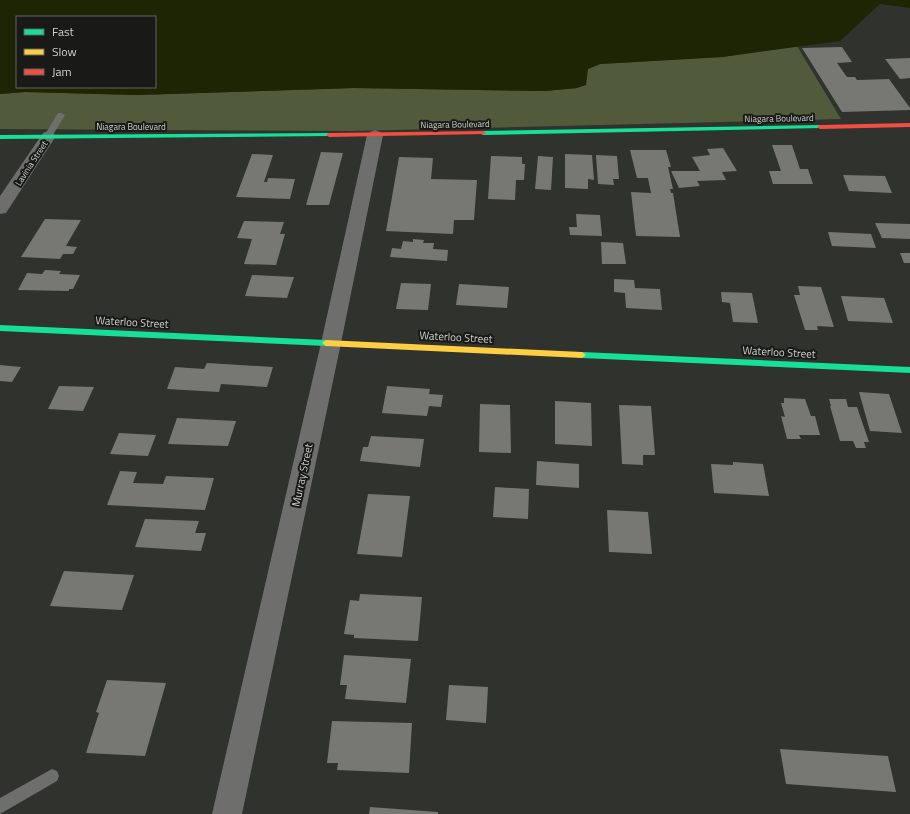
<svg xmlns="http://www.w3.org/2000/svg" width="910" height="814" font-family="'Titillium Web',sans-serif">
  <rect width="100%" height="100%" fill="#30322d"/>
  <polygon fill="#515a3b" points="797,46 841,119 353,131 0,129 0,94 25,92 137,95 354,88 545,91 577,88 588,69 600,64 722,57"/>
  <path fill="#1e2504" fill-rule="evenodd" d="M0 0H910V8L880 4 840 41 722 57 600 64 588 69 586 85 577 88 545 91 354 88 137 95 25 92 0 94ZM17 17H155V87H17Z"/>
  <g fill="#777874">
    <polygon points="842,47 852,62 837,63 847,77 855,77 857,80 889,79 910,108 910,110 842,112 802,48"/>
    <polygon points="910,58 910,78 900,79 885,59"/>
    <polygon points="772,145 792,145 800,169 808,169 813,184 773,184 769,171 781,171"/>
    <polygon points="723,148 737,171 722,172 726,180 697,181 700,186 679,188 671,171 700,171 692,157 710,155 707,149"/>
    <polygon points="630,150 666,150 671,167 668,167 673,189 670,189 671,193 673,193 680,237 636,236 631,192 651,193 648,178 637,178"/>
    <polygon points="321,152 343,153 329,205 306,205"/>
    <polygon points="252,154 273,155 264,182 267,182 268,178 295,179 290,199 236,197"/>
    <polygon points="565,154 592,155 594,180 588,179 588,189 565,188"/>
    <polygon points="596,155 617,156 619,179 613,179 614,185 598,184"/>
    <polygon points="491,156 522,157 522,164 525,164 524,180 516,180 515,200 488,199"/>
    <polygon points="538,156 553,157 551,190 535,189"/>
    <polygon points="399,157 433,158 431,179 477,180 474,220 454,220 453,234 386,231"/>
    <polygon points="843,175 885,176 892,193 849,191"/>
    <polygon points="576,214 600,215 602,236 570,235 569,227 577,227"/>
    <polygon points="45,219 81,220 66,246 77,247 73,254 63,254 60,259 21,257"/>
    <polygon points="244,221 284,222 280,234 285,234 276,265 244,264 252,239 237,238"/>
    <polygon points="875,223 910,224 910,239 882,238"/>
    <polygon points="828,232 871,234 876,248 832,246"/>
    <polygon points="413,239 424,240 423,243 434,243 433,249 448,250 447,261 390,257 392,248 401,249 403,241 413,242"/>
    <polygon points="601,242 623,243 626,264 602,264"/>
    <polygon points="900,253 910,253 910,263 904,263"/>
    <polygon points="45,270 61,271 59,274 80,275 73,289 69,289 69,291 18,290 27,273 42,274"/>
    <polygon points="252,275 294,277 287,298 245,296"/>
    <polygon points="614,279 634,280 635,288 660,289 662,310 626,308 625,293 614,292"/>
    <polygon points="401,283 431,284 428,310 396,309"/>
    <polygon points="459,284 509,287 507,308 456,305"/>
    <polygon points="798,286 821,287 834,327 817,326 818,330 805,330 794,295 800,295"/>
    <polygon points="721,292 752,293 758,323 733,322 730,303 722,302"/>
    <polygon points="841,296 884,298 893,323 848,321"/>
    <polygon points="207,363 273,367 267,387 221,384 219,392 167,389 175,367 204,369"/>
    <polygon points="0,365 21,367 12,382 0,381"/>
    <polygon points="59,386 94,387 83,411 48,409"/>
    <polygon points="387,386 430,389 429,394 443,395 441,407 429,406 427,416 382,413"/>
    <polygon points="859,392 889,394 902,433 870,431"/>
    <polygon points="784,398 805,399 811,416 815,416 820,435 799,435 801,439 787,439 781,416 785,417 781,403 784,403"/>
    <polygon points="829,399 846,399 848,407 857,407 869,442 864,442 866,448 856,448 853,441 840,441 830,406 831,406"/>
    <polygon points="555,401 591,403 592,446 555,444"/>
    <polygon points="480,404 510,405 511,453 479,452"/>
    <polygon points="619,405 651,406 655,455 643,455 643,465 622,464"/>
    <polygon points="177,418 236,421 228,446 168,444"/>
    <polygon points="119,433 156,435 148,456 110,454"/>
    <polygon points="371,436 424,439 420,467 360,461 363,447 368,447"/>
    <polygon points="537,461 579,464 579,488 536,485"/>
    <polygon points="733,462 763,464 769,496 714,493 711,464 733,465"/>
    <polygon points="120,471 137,472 133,483 163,484 166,476 214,478 205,510 107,505"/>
    <polygon points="495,487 529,489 528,519 493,517"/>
    <polygon points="368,494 410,496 402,557 357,554"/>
    <polygon points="607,510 648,512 652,554 609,552"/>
    <polygon points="145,519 199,521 195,533 206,533 201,551 135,547"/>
    <polygon points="64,571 134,575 122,610 50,606"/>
    <polygon points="360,594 422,597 418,641 354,638 354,635 344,634 350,600 359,601"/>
    <polygon points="344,655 411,659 406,703 345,699 347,685 340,685"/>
    <polygon points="107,680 166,683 145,756 86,753 99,713 96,712"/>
    <polygon points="449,685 488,687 486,723 446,720"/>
    <polygon points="332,721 412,723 409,773 337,770 338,763 327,763"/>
    <polygon points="780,749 888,756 896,792 786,784"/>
    <polygon points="370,807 438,812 438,814 369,814"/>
  </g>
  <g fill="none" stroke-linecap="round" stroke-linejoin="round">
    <g fill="#6e6f6c" fill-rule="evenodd">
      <polygon points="58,113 61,113 65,115 51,138 45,138 44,136"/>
      <polygon points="52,769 57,771 59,776 57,781 0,814 0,798"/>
    </g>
    <g fill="#6e6f6c" fill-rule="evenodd">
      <polygon points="375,130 380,132 383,135 341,343 242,814 212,814 321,343 367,135 370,132"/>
      <polygon points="48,131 53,133 56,136 6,213 0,214 0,196 43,133"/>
    </g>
    <g fill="#16e098" fill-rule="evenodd">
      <polygon points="820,125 823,127 822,128 483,135 480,133 483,131"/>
      <polygon points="329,133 331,134 331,136 0,139 0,135"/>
      <polygon points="0,325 326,340 330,343 326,346 0,331"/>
      <polygon points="582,352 910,367 910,373 582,358 578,355"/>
    </g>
    <polygon fill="#ffcf43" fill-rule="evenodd" points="326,340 582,352 586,355 582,358 326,346 322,343"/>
    <g fill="#f24e42" fill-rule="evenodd">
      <polygon points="910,123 910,127 820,129 817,127 820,125"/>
      <polygon points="483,131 486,133 485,134 329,137 326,135 329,133"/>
    </g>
  </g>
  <g text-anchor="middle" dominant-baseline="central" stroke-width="4" stroke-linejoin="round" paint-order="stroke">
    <g font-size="9" fill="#d0d2cd" stroke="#191a17">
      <text transform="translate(779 118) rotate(-1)">Niagara Boulevard</text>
      <text transform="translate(455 124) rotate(-1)">Niagara Boulevard</text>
      <text x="131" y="126">Niagara Boulevard</text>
      <text transform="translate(31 163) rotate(-57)">Lavinia Street</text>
    </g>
    <g font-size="11" fill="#d0d2cd" stroke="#191a17">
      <text transform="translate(132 322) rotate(3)">Waterloo Street</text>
      <text transform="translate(456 337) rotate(3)">Waterloo Street</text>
      <text transform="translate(779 352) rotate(3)">Waterloo Street</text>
      <text transform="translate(302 475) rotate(-78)">Murray Street</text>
    </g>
  </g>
  <rect x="16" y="16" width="140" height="72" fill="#191a17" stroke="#626460"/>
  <rect x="24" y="29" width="20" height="6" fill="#16e098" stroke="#626460"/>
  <text x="52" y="36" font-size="12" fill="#d0d2cd">Fast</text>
  <rect x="24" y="49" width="20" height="6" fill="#ffcf43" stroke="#626460"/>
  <text x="52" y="56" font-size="12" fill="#d0d2cd">Slow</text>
  <rect x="24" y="69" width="20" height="6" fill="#f24e42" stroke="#626460"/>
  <text x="52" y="76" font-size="12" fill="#d0d2cd">Jam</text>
</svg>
